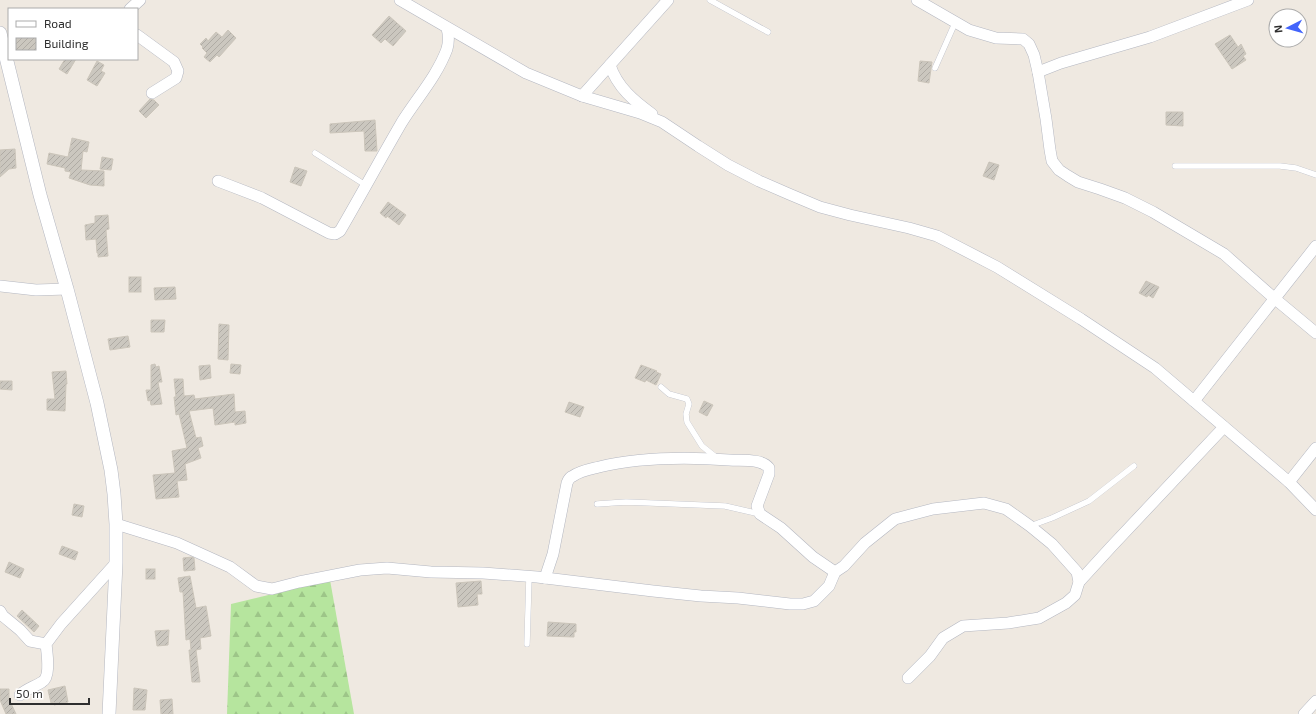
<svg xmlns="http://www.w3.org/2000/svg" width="1316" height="714" font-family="'Exo 2',sans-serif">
  <defs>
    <pattern id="forest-firs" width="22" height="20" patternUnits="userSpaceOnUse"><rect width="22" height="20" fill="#b6e59e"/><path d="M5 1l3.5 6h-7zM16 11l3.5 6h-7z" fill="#9dc588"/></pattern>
    <pattern id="building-hatch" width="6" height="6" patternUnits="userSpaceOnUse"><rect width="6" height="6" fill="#cbc7bf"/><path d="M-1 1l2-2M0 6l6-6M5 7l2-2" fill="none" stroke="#afaba4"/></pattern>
  </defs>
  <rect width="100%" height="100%" fill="#efe9e1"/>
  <polygon fill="url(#forest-firs)" points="330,580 354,714 227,714 231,604"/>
  <g fill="url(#building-hatch)" stroke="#cbc5ba">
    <polygon points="389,16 406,31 393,46 385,39 381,43 372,35"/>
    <polygon points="228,30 236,38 219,57 217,55 210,62 204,57 207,53 202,48 203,47 200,44 206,38 208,41 216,32 222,37"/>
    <polygon points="1230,35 1238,47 1241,44 1246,54 1243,56 1246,60 1232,69 1215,44"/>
    <polygon points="65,59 76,59 67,74 59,69"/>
    <polygon points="97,61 104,65 101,71 105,73 97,86 87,80"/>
    <polygon points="920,61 932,62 929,83 918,81"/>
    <polygon points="150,99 154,100 159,105 146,118 139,111"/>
    <polygon points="1166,112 1183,112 1183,126 1166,125"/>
    <polygon points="375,120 377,151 365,151 364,131 330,133 330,124"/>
    <polygon points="72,138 89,142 87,152 83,151 81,170 104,171 104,186 90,185 69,178 71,172 65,171 65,168 47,164 49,153 68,157"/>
    <polygon points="15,149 16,168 9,169 0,177 0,150"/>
    <polygon points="102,157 113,159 111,170 100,169"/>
    <polygon points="989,162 999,165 994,180 983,176"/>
    <polygon points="295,167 307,171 301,186 290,182"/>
    <polygon points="388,202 406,215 399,225 387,216 386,218 380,213"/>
    <polygon points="108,215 109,229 106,230 108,256 98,257 98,253 97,253 96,239 86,240 85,225 95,223 95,216"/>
    <rect x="129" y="277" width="12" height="15"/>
    <polygon points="1146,281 1159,287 1153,298 1148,295 1147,297 1139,293"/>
    <polygon points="175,287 176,299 155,300 154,288"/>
    <polygon points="151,320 165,320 164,332 151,332"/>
    <polygon points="219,324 229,325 228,360 218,359"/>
    <polygon points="128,336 130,347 110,350 108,339"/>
    <polygon points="155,364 156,367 159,366 162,382 158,382 162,404 151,405 150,400 148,401 146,390 151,390 151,365"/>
    <polygon points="231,364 241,365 240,374 230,373"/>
    <polygon points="210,365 211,378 200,380 199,366"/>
    <polygon points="641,365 657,371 656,372 661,374 656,385 646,380 645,382 635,378"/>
    <polygon points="66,371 67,384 66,384 65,411 47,410 47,399 55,399 52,372"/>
    <polygon points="174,379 183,379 184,396 194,395 195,399 234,394 235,412 245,411 246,423 235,425 235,422 215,425 213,408 189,411 196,438 201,437 203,446 198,448 201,458 185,464 187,480 177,481 179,497 156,499 153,475 175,473 172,451 187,448 179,414 176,415 174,397 176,397"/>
    <polygon points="0,381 12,381 12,390 0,389"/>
    <polygon points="704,401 713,405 707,416 699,412"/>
    <polygon points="569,402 584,407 580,417 565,412"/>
    <polygon points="74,504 84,506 82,517 72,515"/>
    <polygon points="62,546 78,552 75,560 59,554"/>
    <polygon points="192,557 194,558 195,570 184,571 183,558"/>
    <polygon points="9,562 24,569 20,578 5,572"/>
    <rect x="146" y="569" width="9" height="10"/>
    <polygon points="190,576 196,608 206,606 211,636 200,638 201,649 196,650 200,682 192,682 189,650 191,650 190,639 186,640 183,592 180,592 178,578"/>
    <polygon points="481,581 482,594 477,594 478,605 458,607 456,583"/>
    <polygon points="22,610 39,626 34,632 17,616"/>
    <polygon points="548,622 576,624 576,632 574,632 574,637 547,636"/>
    <polygon points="169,630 168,645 157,646 155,631"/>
    <polygon points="65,686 68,702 54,705 54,702 51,703 48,690"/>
    <polygon points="134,688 147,690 145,710 133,710"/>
    <polygon points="0,689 9,689 9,699 16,714 6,714 0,700"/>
    <polygon points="172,699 173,714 161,714 160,700"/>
  </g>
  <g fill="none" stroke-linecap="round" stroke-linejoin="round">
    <defs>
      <g id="service">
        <polyline points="710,0 768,32"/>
        <polyline points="935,68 955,23"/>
        <polyline points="315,153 367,186"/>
        <polyline points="1175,166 1280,166 1296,168 1316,175"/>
        <polyline points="661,387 669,394 687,399 689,404 686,414 687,422 702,446 717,458"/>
        <polyline points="597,504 626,502 725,506 760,514"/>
        <polyline points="1030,526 1052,518 1089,501 1134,466"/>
        <polyline points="527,644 529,577"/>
      </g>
      <g id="minor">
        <polyline points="400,0 526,73 582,96 640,113 662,122 698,146 728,165 759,181 789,194 820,207 850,215 909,228 937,236 997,267 1081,319 1155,368 1289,482 1316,510"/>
        <polyline points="917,0 969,30 996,38 1023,39 1029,44 1034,55 1038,72 1046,119 1050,150 1052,161 1059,170 1068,176 1078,182 1100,189 1125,198 1153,212 1224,254 1274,298 1316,333"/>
        <polyline points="130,9 140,0"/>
        <polyline points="137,35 174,62 178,71 176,78 152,93"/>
        <path d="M610 65C617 87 634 101 652 114"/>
        <polyline points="1038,72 1061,63 1150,37 1248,0"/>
        <polyline points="582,96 668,0"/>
        <path d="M218 181 262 198 329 233 335 234 340 231C361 195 381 158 402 122 417 98 437 76 447 49 449 42 449 36 447 28"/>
        <polyline points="0,286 36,290 67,289"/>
        <polyline points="1194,401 1316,246"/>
        <polyline points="1289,482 1316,448"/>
        <polyline points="116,524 177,543 230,567 256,586 272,589 299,582 360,570 387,568 431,572 483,573 537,577 653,591 701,596 738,598 790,604 803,604 814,601 829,586 835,572 844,566 865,543 895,519 933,509 984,503 1006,509 1030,526 1052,544 1077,572 1079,582 1075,595 1066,603 1039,618 1008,623 963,626 943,638 930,656 908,678"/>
        <path d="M545 578 553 554 567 483C568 480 570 477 573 476 580 471 591 469 599 467 641 457 686 457 729 460 742 461 761 458 769 468V474L757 506 760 514 781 528 813 557 835 572"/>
        <polyline points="1079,582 1111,547 1224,427"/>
        <polyline points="0,611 3,616 20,630 30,641 46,644"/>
        <path d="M20 695C26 689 34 687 42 682 51 677 47 653 46 644L61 624 116 563"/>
        <polyline points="1304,714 1316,701"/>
      </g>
      <polyline id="tertiary" points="0,33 40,195 67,289 97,403 111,470 114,494 116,524 116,563 109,714"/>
    </defs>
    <use href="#service" stroke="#b4b7c1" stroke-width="6"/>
    <use href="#minor" stroke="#b4b7c1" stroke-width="12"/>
    <use href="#tertiary" stroke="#b4b7c1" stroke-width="14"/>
    <use href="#service" stroke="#fff" stroke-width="5.5"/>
    <use href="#minor" stroke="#fff" stroke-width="11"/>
    <use href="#tertiary" stroke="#fff" stroke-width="13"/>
  </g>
  <rect x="8" y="8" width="130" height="52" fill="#ffffff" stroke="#ababab"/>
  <rect x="16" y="21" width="20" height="6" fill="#ffffff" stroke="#ababab"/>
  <text x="44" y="28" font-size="12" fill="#2e2e2e">Road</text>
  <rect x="16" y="38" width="20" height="12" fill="url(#building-hatch)" stroke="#ababab"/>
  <text x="44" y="48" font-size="12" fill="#2e2e2e">Building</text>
  <g transform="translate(1288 28) rotate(264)"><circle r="19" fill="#ffffff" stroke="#ababab"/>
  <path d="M0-3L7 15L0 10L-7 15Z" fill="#4264fb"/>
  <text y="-6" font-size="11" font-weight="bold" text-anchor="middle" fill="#2e2e2e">N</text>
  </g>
  <path d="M10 698v6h79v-6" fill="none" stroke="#2e2e2e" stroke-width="2"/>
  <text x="16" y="698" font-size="12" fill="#2e2e2e" stroke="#ffffff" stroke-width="3" paint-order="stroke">50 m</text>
</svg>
